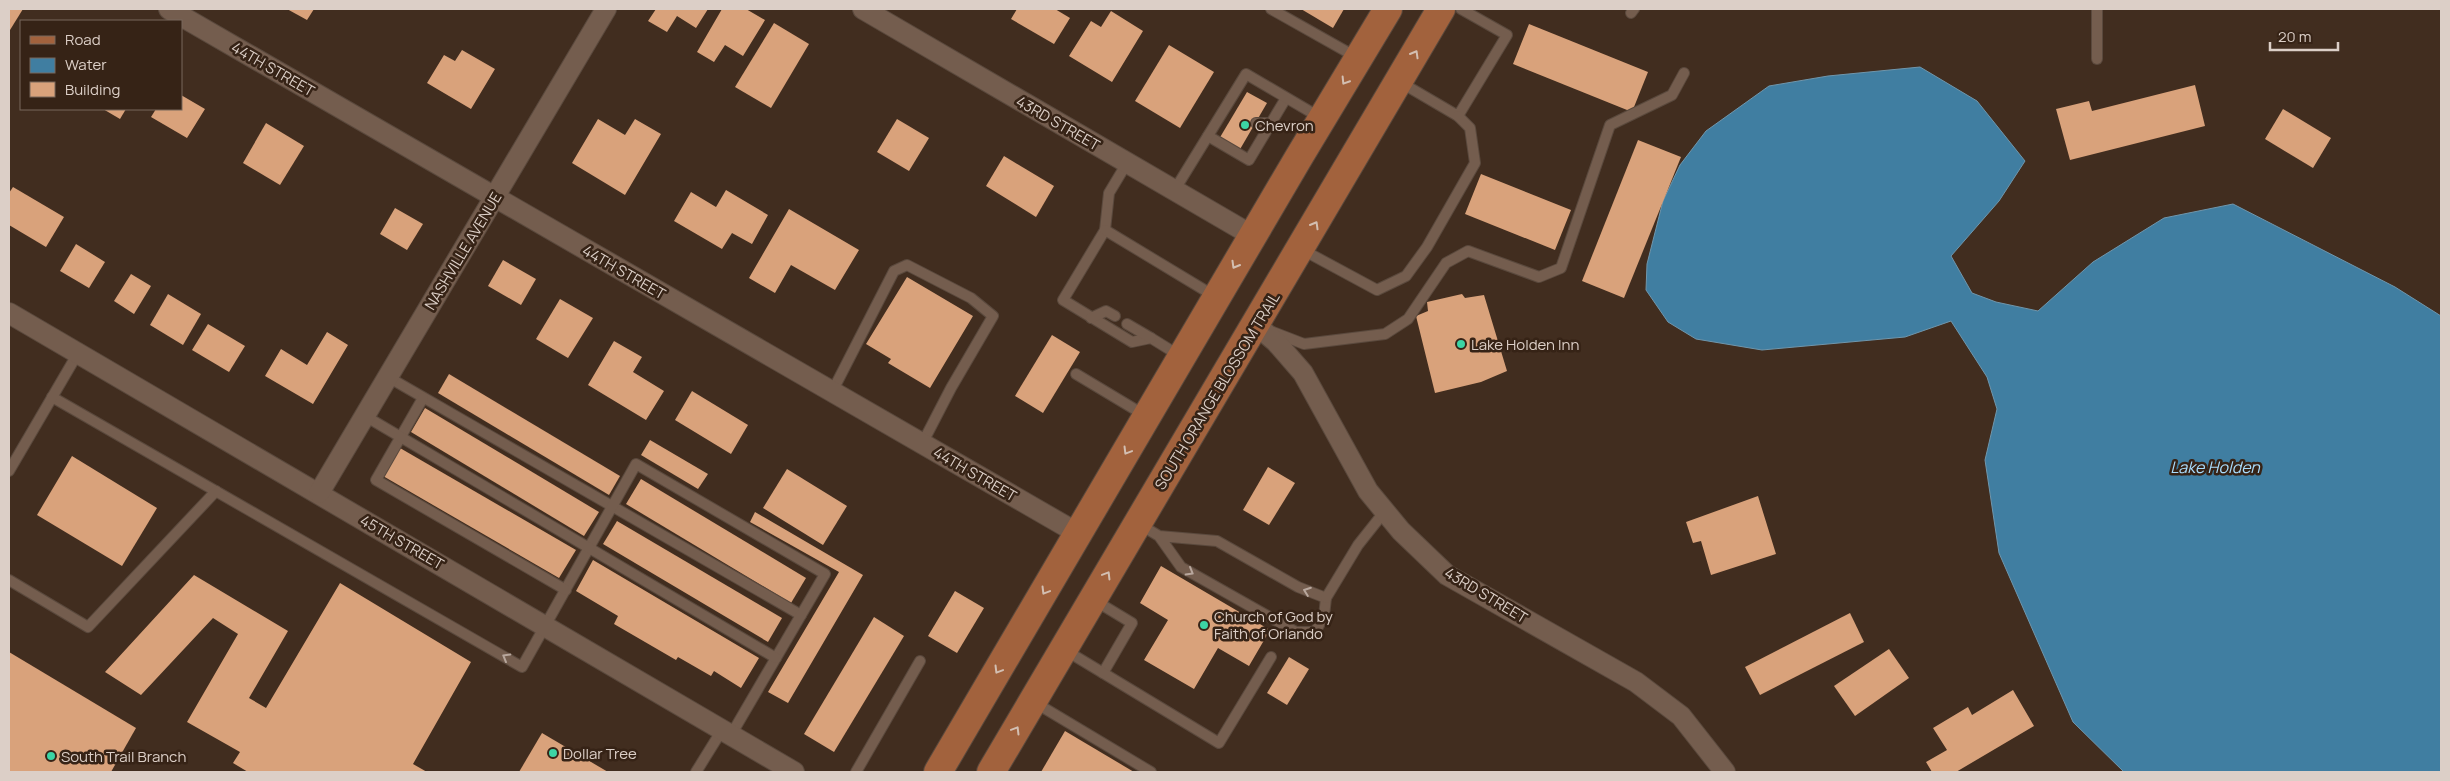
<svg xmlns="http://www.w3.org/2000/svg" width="2450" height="781" font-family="Manrope,sans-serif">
  <rect width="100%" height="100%" fill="#412d1f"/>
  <polygon fill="#407ea1" stroke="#6f96ac" points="1920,67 1977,101 2025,161 1999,201 1951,256 1972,293 1996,302 2038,311 2093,262 2164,218 2233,204 2395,287 2441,316 2441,772 2124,772 2073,722 1999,553 1985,460 1997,409 1987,377 1951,321 1905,337 1762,350 1696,339 1668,322 1646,290 1647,264 1663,201 1680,165 1706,131 1769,86 1828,76"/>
  <g fill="#d9a27b">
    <polygon points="9,9 23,9 10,30 9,29"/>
    <polygon points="287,9 314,9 307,20"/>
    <polygon points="656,9 708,9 696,28 677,16 667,32 648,21"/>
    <polygon points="722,9 746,9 765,20 743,56 725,45 714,62 697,52"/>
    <polygon points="1017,9 1055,9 1070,18 1054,44 1011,19"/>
    <polygon points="1301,9 1344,9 1333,28"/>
    <polygon points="1111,11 1143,31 1112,82 1069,56 1091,21 1101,27"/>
    <polygon points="774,23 809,44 771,108 735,87"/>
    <polygon points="1529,24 1648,72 1632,112 1513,64"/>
    <polygon points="1169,45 1214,72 1180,128 1135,101"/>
    <polygon points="462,50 495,69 471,109 427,83 444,55 455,61"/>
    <polygon points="2195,85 2205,126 2070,160 2056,109 2089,101 2092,111"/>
    <polygon points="1247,92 1267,103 1239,151 1219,139"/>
    <polygon points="181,95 205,109 187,138 151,117 156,109 181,109"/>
    <polygon points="103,109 126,109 120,119"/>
    <polygon points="2283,109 2331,138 2313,168 2265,139"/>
    <polygon points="598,119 625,135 635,119 661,134 625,195 572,163"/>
    <polygon points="897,119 929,138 909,171 877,152"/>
    <polygon points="266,123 304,146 280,185 243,163"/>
    <polygon points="1638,140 1681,157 1624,298 1582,281"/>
    <polygon points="1004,156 1054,186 1036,217 986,186"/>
    <polygon points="1481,174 1571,210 1555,250 1465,214"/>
    <polygon points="13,187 64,217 46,247 9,225 9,193"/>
    <polygon points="726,190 768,215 752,244 732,233 722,249 674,221 691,192 716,207"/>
    <polygon points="395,208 423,224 407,250 380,234"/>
    <polygon points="789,209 859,250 835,290 791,265 775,293 749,278"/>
    <polygon points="76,244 105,262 89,288 60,271"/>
    <polygon points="503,260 536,279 521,305 488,286"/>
    <polygon points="131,274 151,286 134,314 114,301"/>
    <polygon points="907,277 973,316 930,388 888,363 891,359 866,344"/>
    <polygon points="168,294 201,314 183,345 150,325"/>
    <polygon points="1462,294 1465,298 1484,295 1507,371 1481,382 1435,393 1416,316 1428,311 1427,302"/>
    <polygon points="560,299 593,318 568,358 536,339"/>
    <polygon points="208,324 245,346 229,372 192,350"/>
    <polygon points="327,332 348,345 313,404 265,376 281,349 307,365"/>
    <polygon points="1052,335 1080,352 1043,413 1015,396"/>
    <polygon points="614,341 642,357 633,372 664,391 646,420 588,385"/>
    <polygon points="449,374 620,476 609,495 438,393"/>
    <polygon points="692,391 748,425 731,454 675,420"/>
    <polygon points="425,408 599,512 584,536 411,432"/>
    <polygon points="650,440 708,474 698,489 641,455"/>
    <polygon points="400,448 576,550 559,578 383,476"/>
    <polygon points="72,456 157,508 122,566 37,515"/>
    <polygon points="1268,467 1295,483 1269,525 1243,510"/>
    <polygon points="787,469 847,506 823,545 763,508"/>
    <polygon points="641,479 806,578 791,603 626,504"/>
    <polygon points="1758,496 1776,554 1711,575 1701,541 1693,543 1686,522"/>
    <polygon points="755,512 863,575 788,703 768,692 839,572 750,522"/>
    <polygon points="617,521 782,618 768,642 603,544"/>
    <polygon points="593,560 759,658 741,688 714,671 711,676 678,657 676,660 614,624 618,616 576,591"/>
    <polygon points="1161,566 1270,630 1249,666 1218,648 1194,689 1144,660 1168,620 1140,603"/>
    <polygon points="194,575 288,631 249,698 266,708 340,583 471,662 413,764 427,772 248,772 233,763 240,752 187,722 238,634 213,618 141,695 105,672"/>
    <polygon points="955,591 984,608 957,653 928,636"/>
    <polygon points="1850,613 1864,642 1760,695 1745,667"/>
    <polygon points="874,617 904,636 834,752 804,734"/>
    <polygon points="1889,649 1909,678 1855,716 1834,686"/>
    <polygon points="9,652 136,728 111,772 9,772"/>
    <polygon points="1289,657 1309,669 1287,705 1267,693"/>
    <polygon points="2013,690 2034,726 1956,772 1932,772 1926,762 1947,750 1933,728 1968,707 1972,715"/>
    <polygon points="1065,731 1134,772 1041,772"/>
    <polygon points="542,733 608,772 519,772"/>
  </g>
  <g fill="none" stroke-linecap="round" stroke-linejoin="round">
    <defs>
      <g id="lane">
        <polyline points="1271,9 1358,58"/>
        <polyline points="1631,13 1634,9"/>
        <polyline points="2097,59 2097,9"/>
        <polyline points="1400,82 1458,116 1507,35 1461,9"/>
        <polyline points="1256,123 1270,123"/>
        <polyline points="1208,136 1249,160 1286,98"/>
        <polyline points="1127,163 1109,193 1105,230 1063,300 1132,342 1151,338 1180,356"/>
        <polyline points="1174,191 1246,74 1321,118"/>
        <polyline points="1105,230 1216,297"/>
        <polyline points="1301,249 1377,290 1406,276 1427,247 1475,163 1470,128 1458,116"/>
        <polyline points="1091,318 1106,311 1115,316"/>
        <polyline points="1127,324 1151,338"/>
        <polyline points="1273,332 1304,344 1385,334 1408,319 1446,263 1468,251 1539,277 1561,268 1610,125 1672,95 1684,73"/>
        <polyline points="1076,374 1146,416"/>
        <polyline points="388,377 801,615"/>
        <polyline points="832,392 894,271 907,265 971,298 993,316 951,388 922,444"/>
        <polyline points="52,397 522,667 636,464 825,574 731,735"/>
        <polyline points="423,398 376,480 566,590"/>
        <polyline points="365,416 776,658"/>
        <polyline points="9,471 78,353"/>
        <polyline points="1139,524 1159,536 1217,541 1298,587 1326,598 1324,616 1315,632 1296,632 1181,567 1159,536"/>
        <polyline points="9,580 88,627 216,491"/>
        <polyline points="1326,598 1358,545 1385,511"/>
        <polyline points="1094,600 1132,623 1103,673"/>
        <polyline points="1065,650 1219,743 1271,657"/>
        <polyline points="1034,702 1151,772"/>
        <polyline points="696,772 722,730"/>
        <polyline points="856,772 920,661"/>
      </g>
      <g id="street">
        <polyline points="169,9 1079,534"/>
        <polyline points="863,9 1253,236"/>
        <polyline points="9,313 794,772"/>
        <polyline points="1256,325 1276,342 1303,373 1368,491 1401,531 1447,575 1636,682 1681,716 1725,772"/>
        <polyline points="319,493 606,9"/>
      </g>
      <g id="primary">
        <polyline points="938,772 1299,157 1388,9"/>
        <polyline points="991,772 1441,9"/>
      </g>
    </defs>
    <use href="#lane" stroke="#5a493d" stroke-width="12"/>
    <use href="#street" stroke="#5a493d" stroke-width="22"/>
    <use href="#primary" stroke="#5a493d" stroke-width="30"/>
    <use href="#lane" stroke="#745d4e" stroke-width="10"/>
    <use href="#street" stroke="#745d4e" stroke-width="20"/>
    <use href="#primary" stroke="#a2623d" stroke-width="28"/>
  </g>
  <defs><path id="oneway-chevron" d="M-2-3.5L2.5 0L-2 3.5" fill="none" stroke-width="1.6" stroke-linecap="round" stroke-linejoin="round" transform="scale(1.25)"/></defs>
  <g stroke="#d3bfb2">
    <use href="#oneway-chevron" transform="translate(1415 54) rotate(-60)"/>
    <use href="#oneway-chevron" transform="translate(1345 81) rotate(122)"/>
    <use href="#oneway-chevron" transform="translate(1315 225) rotate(-60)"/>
    <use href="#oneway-chevron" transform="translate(1235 265) rotate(120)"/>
    <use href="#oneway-chevron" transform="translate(1127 451) rotate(121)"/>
    <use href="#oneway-chevron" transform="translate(1107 575) rotate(-59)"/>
    <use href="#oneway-chevron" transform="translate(1045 591) rotate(121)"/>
    <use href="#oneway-chevron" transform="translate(998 670) rotate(121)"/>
    <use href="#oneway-chevron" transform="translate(1016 730) rotate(-59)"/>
  </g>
  <g stroke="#b8a79d">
    <use href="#oneway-chevron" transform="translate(1190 572) rotate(30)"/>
    <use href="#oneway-chevron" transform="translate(1307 591) rotate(-160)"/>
    <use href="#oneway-chevron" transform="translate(506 657) rotate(-150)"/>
  </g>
  <g fill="#3cd4a4" stroke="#362316" stroke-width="2">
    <circle cx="1245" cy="125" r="5"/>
    <circle cx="1461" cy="344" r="5"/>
    <circle cx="1204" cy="625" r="5"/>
    <circle cx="553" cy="753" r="5"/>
    <circle cx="51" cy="756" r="5"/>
  </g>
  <g text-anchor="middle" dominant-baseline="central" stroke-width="5" stroke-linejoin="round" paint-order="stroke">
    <g font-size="15" fill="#dccfc7" stroke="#362316">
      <text transform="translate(273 69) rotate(30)">44TH STREET</text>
      <text transform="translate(1058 123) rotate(30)">43RD STREET</text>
      <text transform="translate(463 251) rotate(-59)">NASHVILLE AVENUE</text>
      <text transform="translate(624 272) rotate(30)">44TH STREET</text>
      <text transform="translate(1217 391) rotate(-59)">SOUTH ORANGE BLOSSOM TRAIL</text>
      <text transform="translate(975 474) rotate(30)">44TH STREET</text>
      <text transform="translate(402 542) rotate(30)">45TH STREET</text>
      <text transform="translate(1486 595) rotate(31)">43RD STREET</text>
    </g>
    <g font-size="15" fill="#dccfc7" stroke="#362316" text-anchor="start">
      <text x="1255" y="125">Chevron</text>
      <text x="1471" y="344">Lake Holden Inn</text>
      <text x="1214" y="616">Church of God by<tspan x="1214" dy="17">Faith of Orlando</tspan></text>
      <text x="563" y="753">Dollar Tree</text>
      <text x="61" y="756">South Trail Branch</text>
    </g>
    <g font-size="16" font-style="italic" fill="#aaddfd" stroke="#362316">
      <text x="2215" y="467">Lake Holden</text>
    </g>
  </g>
  <rect width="2450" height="781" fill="none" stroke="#dccfc7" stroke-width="20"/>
  <rect x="20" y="20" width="162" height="90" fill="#362316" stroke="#78685d"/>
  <rect x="30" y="36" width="25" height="8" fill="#a2623d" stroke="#78685d"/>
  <text x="65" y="45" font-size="15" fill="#dccfc7">Road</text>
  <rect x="30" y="58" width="25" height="15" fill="#407ea1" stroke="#78685d"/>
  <text x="65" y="70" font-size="15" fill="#dccfc7">Water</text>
  <rect x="30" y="82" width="25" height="15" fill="#d9a27b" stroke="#78685d"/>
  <text x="65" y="95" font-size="15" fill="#dccfc7">Building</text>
  <path d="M2270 42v8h68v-8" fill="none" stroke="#dccfc7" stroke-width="2.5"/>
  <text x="2278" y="42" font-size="15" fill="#dccfc7" stroke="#362316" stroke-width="4" paint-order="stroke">20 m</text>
</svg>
